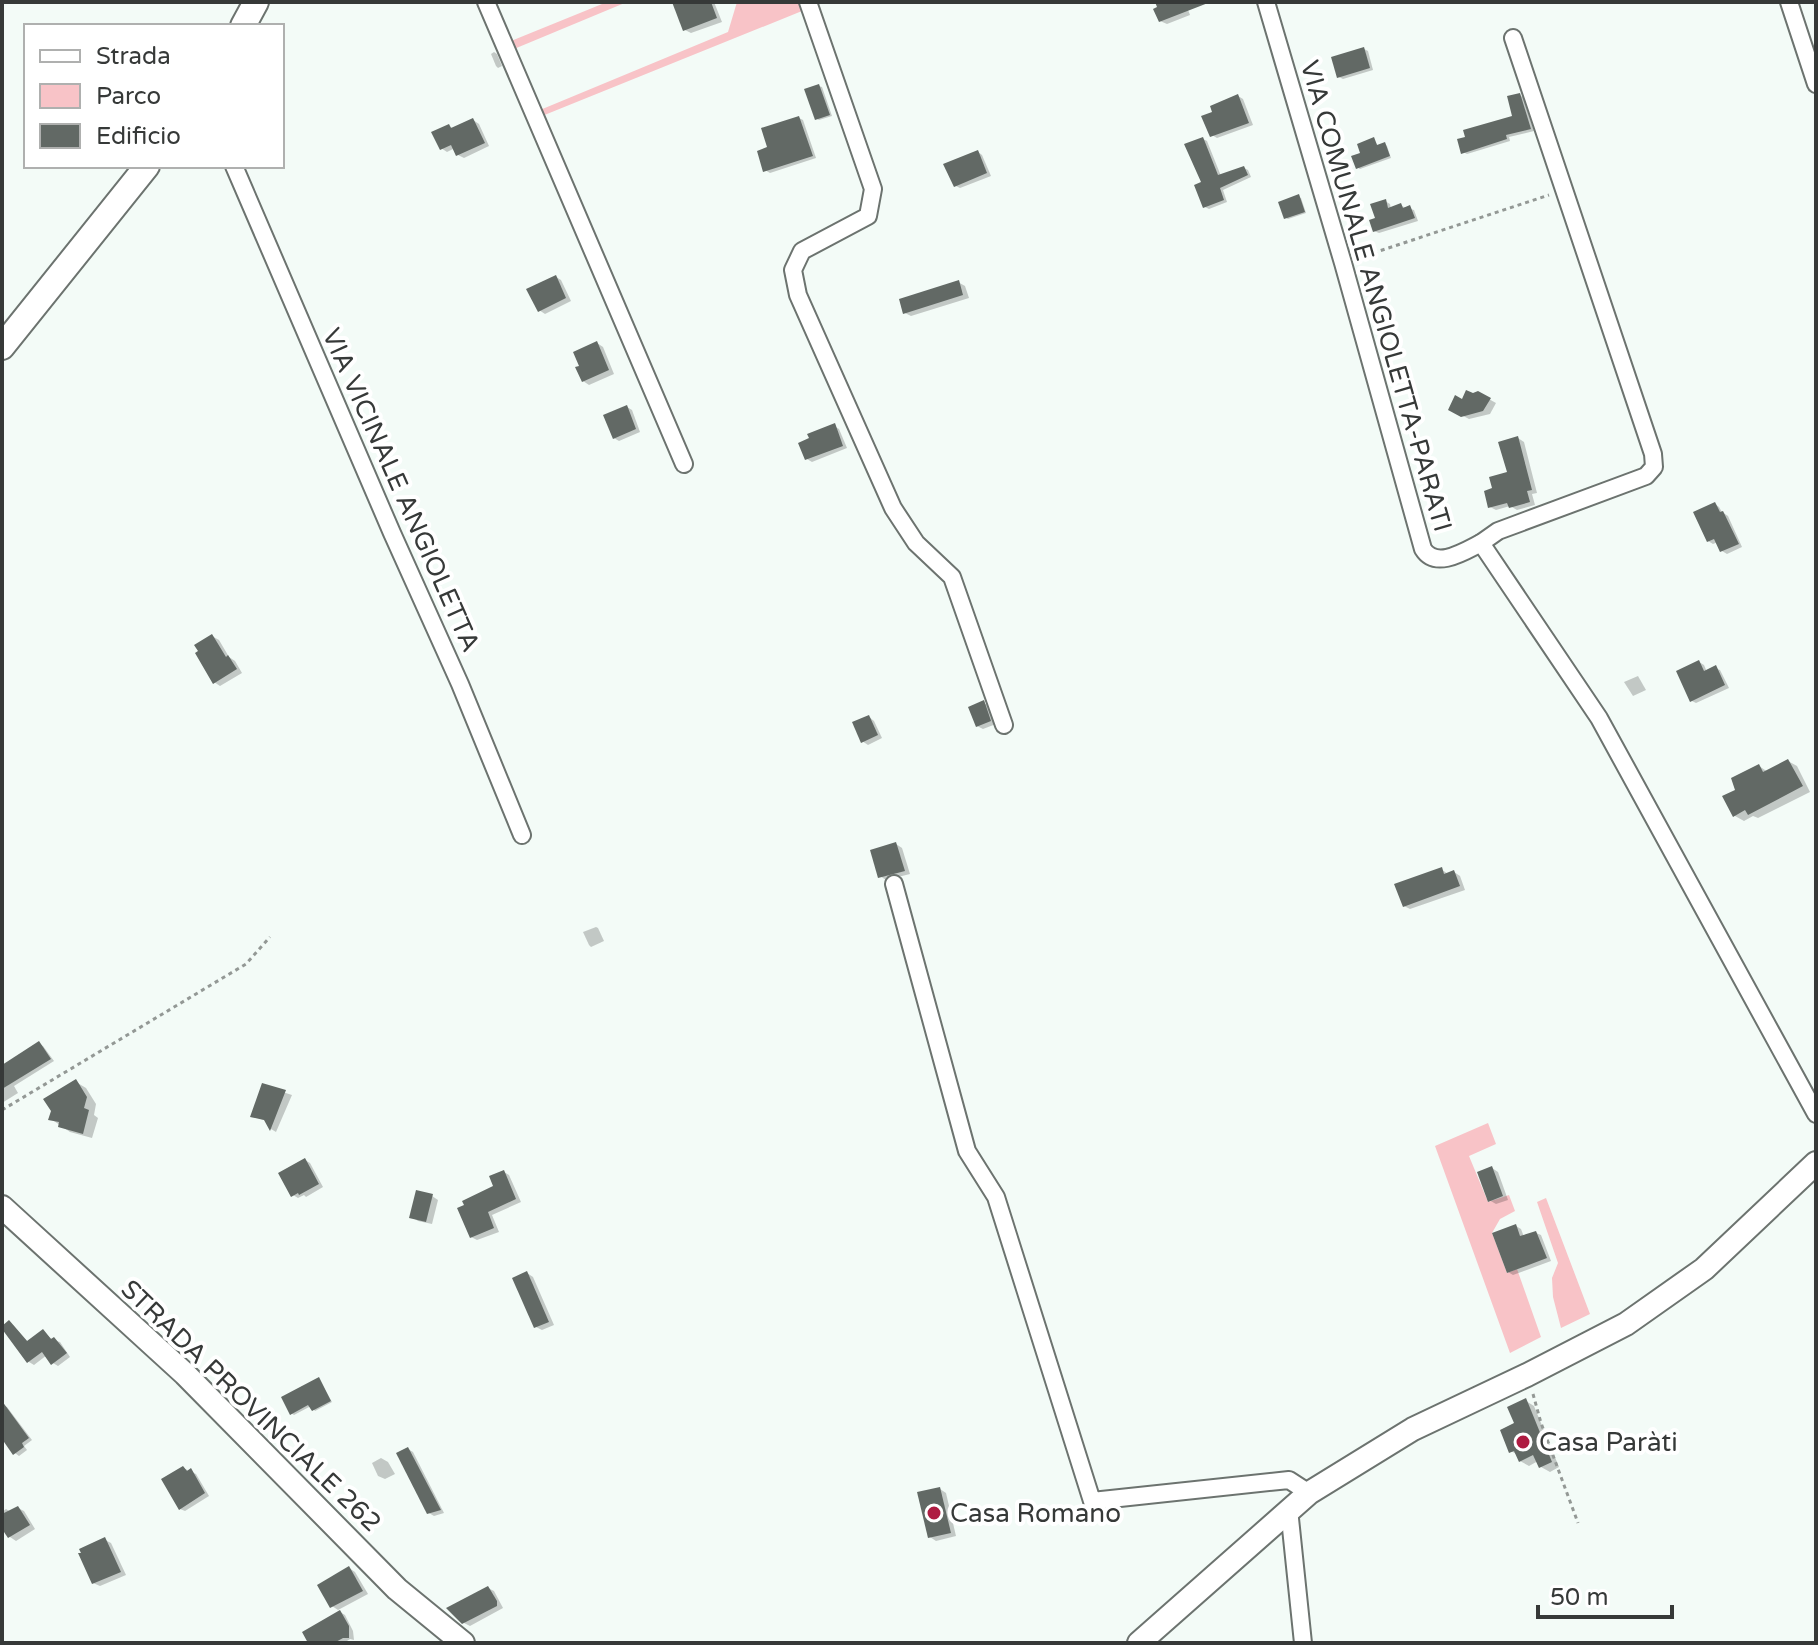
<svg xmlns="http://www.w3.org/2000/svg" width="1818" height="1645" font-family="'Varela Round',sans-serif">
  <rect width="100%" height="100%" fill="#f3fbf7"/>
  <g fill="#f8c3c7">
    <polygon points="607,2 627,2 514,49 511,41"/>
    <polygon points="737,2 798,2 802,11 542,116 540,110 728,32"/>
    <polygon points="1488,1123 1496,1144 1469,1156 1488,1202 1509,1195 1515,1211 1500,1219 1492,1233 1507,1273 1517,1269 1541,1337 1510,1353 1435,1146"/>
    <polygon points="1546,1198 1590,1314 1561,1328 1553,1297 1552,1278 1558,1263 1537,1202"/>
  </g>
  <g fill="#0003">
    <polygon points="683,2 714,2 722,22 691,33 685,30"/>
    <polygon points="1158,2 1185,2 1190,15 1167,24 1160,21"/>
    <polygon points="1364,49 1368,51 1373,70 1343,79 1339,77"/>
    <polygon points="494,52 497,54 502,66 498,68 496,66 491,54"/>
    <polygon points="819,86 822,87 832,116 819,120 817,119"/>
    <polygon points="1519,95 1523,97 1534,131 1509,137 1510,141 1467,154 1463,152 1514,117"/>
    <polygon points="1238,96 1243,99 1253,125 1217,138 1212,135"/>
    <polygon points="799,118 803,120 816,158 770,173 765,170 770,148"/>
    <polygon points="473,120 479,124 489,146 464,158 458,155 455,148 447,152 441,148 449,126 454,129"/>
    <polygon points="1203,139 1207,141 1221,176 1244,168 1248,170 1251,177 1223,190 1227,202 1209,209 1205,207"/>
    <polygon points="1374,140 1378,146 1385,144 1387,146 1391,158 1360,169 1357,167 1362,154"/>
    <polygon points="978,152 982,155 991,176 960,188 956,186"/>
    <polygon points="1298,197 1301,198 1306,213 1288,219 1286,218"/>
    <polygon points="1385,201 1390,204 1391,209 1401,206 1414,210 1418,221 1379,233 1374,231 1377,219"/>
    <polygon points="556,277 561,280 571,301 545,314 539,310"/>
    <polygon points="958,282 965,286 969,298 911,316 905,313"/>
    <polygon points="597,343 603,347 614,374 589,385 583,381"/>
    <polygon points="1478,393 1496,403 1490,414 1469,419 1450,409"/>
    <polygon points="627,407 632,410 640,432 619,441 614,438"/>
    <polygon points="834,426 839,429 847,448 812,462 807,459"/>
    <polygon points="1518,438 1524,442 1537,493 1532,494 1535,505 1517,510 1510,506 1496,510 1490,507 1494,489 1509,474"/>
    <polygon points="1715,504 1719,507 1722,512 1728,516 1742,547 1727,554 1722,551 1718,542 1713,544 1708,541"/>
    <polygon points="212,636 219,640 229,657 235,661 242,673 220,686 214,682"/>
    <polygon points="1699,662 1704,665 1707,672 1715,668 1720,670 1729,688 1696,703 1692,701"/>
    <polygon points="1638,676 1646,690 1633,696 1624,682"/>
    <polygon points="984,703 989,706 996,724 983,729 977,726"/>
    <polygon points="869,717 874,721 882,738 868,745 862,741"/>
    <polygon points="1788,761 1797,766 1810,792 1758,818 1753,816 1744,821 1735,816 1737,791 1759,766 1768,772"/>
    <polygon points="896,844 902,848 910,874 886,880 880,876"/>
    <polygon points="1441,869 1448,874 1454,872 1460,876 1465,890 1410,909 1404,906"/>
    <polygon points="596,927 598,928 604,941 591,947 589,945 583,932"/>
    <polygon points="39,1044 43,1046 54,1061 14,1086 18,1093 2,1103 2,1068"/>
    <polygon points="76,1082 86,1088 96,1104 94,1115 98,1118 92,1138 70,1132 51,1119"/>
    <polygon points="264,1086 292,1095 276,1132 271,1129 267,1121 252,1116"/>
    <polygon points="305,1160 310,1163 323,1187 306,1197 304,1195 298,1198 293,1195"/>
    <polygon points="1492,1168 1498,1172 1508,1200 1496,1204 1489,1200"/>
    <polygon points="504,1172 509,1175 521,1202 492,1215 499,1232 477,1240 471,1237"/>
    <polygon points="432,1196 438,1200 432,1224 418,1221 412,1217"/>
    <polygon points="1516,1226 1521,1229 1524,1237 1536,1233 1541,1235 1551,1261 1513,1275 1508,1272"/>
    <polygon points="527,1273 533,1277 554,1325 542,1330 536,1327"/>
    <polygon points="9,1323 14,1326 29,1343 43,1332 53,1340 60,1342 70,1357 58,1366 53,1363 47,1355 34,1365 29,1362 3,1328"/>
    <polygon points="319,1379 332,1402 315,1411 311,1406 294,1415 291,1413"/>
    <polygon points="1526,1401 1534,1406 1559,1467 1550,1472 1541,1467 1538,1461 1529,1466 1520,1461 1518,1455 1511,1451 1516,1424"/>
    <polygon points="2,1405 7,1407 32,1440 24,1446 27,1450 19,1456 15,1453 2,1436"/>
    <polygon points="408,1449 413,1452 444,1513 434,1516 429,1513"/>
    <polygon points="381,1458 388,1462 395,1474 385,1479 378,1476 372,1463"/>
    <polygon points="183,1468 196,1474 209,1496 185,1511 180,1509"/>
    <polygon points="940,1489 946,1493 956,1536 936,1541 930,1537"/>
    <polygon points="18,1508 24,1511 35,1529 16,1541 10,1537 2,1526 2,1512 6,1509 11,1512"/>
    <polygon points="105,1540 111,1543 126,1575 100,1586 93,1583"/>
    <polygon points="349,1568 355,1572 368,1594 338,1610 332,1606"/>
    <polygon points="488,1588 494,1591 503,1608 470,1626 464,1623"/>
    <polygon points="340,1612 345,1615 353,1631 354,1640 350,1639 344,1643 311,1643"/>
  </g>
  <g fill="#626965">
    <polygon points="672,2 711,2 717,18 683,31"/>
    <polygon points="1155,2 1208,2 1208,3 1159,22 1153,9 1157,7"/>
    <polygon points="1364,47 1370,68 1337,78 1331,57"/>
    <polygon points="819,84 830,115 815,120 804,89"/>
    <polygon points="1520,93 1531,129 1506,135 1507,139 1461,154 1457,139 1465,137 1463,130 1512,116 1507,96"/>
    <polygon points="1238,94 1249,123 1210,137 1201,116 1212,112 1210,106"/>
    <polygon points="799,116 813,156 763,172 757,151 767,147 761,128"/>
    <polygon points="473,118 485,143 456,156 451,145 440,150 431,132 449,124 451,128"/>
    <polygon points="1203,137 1218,175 1244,166 1248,175 1220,188 1224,200 1203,208 1194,185 1201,182 1184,144"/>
    <polygon points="1374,137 1377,145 1385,142 1390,156 1356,169 1351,156 1360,153 1357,144"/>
    <polygon points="978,150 987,173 954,187 943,164"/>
    <polygon points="1299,194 1305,212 1284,219 1278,202"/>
    <polygon points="1386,199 1388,208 1401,203 1403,208 1410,205 1415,218 1373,232 1369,220 1375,218 1370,204"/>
    <polygon points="556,275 566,298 538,312 526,289"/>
    <polygon points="959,280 963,295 903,314 899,299"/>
    <polygon points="597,341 609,370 582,382 575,367 579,366 573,352"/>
    <polygon points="1466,390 1473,393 1478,391 1491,398 1483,411 1461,417 1448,410 1455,395 1462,399"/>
    <polygon points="627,405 636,429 613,439 603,415"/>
    <polygon points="835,423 843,446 805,460 798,443 809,438 807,434"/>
    <polygon points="1518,436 1532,490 1527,491 1530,502 1509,508 1507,503 1488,508 1484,491 1492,488 1489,477 1507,472 1498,442"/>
    <polygon points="1715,502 1720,512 1723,511 1739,544 1720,552 1714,539 1707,542 1693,512"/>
    <polygon points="212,634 226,657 228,655 237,669 213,684 195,653 198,651 194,645"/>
    <polygon points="1699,660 1704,671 1716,665 1725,685 1690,702 1676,671"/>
    <polygon points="984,700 991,721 976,727 968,707"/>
    <polygon points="869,715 878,735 861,743 852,722"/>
    <polygon points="1788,759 1803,786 1748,815 1745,810 1733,817 1722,796 1735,790 1731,778 1759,764 1763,772"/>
    <polygon points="896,842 905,871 878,878 870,850"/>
    <polygon points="1442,867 1444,874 1454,870 1460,886 1403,907 1394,884"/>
    <polygon points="39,1041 51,1059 2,1089 2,1065"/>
    <polygon points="76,1079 87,1097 84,1108 89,1110 83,1134 58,1127 59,1122 48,1120 51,1111 43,1099"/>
    <polygon points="262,1083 286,1090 270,1131 264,1120 250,1117"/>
    <polygon points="305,1158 319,1184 299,1195 298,1193 291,1197 278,1173"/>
    <polygon points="1492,1166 1503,1196 1488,1202 1477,1172"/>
    <polygon points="504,1170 516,1199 488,1212 494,1228 470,1238 457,1208 464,1205 462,1201 493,1186 489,1176"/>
    <polygon points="416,1190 433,1194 426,1222 409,1218"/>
    <polygon points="1516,1224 1520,1236 1536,1231 1547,1258 1507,1273 1492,1233"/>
    <polygon points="527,1271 549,1322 534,1328 512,1278"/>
    <polygon points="9,1320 27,1341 43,1329 51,1339 54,1337 67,1353 51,1365 42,1352 27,1363 2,1329 2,1326"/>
    <polygon points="319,1377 331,1401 312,1411 308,1405 290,1415 281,1397"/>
    <polygon points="1526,1398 1552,1462 1539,1468 1533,1455 1519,1462 1514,1451 1509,1453 1500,1430 1514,1423 1507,1407"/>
    <polygon points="2,1401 29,1438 22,1443 24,1447 13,1455 2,1439"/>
    <polygon points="408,1447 441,1510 427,1514 396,1453"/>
    <polygon points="183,1466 187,1471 191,1468 205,1493 179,1510 161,1479"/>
    <polygon points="940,1487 951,1533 928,1538 917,1492"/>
    <polygon points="18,1506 30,1525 8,1538 2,1529 2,1514"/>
    <polygon points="105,1537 121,1572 92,1584 78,1553 81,1553 79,1549"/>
    <polygon points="349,1566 363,1591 330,1608 317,1585"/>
    <polygon points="488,1586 497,1601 497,1606 462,1624 446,1608"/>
    <polygon points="340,1610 349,1626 349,1638 343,1638 334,1643 308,1643 302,1632"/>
  </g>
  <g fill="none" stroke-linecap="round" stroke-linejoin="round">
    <defs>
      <g id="street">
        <polyline points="486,2 684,464"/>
        <polyline points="808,2 873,189 868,216 802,251 793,270 798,295 893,508 916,543 952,577 1004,725"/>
        <path d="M1266 2 1343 263 1423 549C1436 570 1465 551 1481 543L1599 718 1816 1114"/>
        <polyline points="1789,2 1816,84"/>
        <polyline points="234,166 392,533 460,684 522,835"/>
        <polyline points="1481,543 1498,531 1646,476 1654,467 1653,454 1513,38"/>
        <polyline points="894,884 967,1151 996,1197 1092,1501 1289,1480 1309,1493"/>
        <polyline points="1289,1509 1303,1643"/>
      </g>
      <g id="secondary">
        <polyline points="2,1207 185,1374 397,1589 463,1643"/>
        <polyline points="1139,1643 1309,1493 1413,1429 1527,1375 1626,1324 1704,1269 1816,1163"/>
      </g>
      <g id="primary">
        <polyline points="243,26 256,2"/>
        <polyline points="2,347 147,166"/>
      </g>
    </defs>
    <use href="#street" stroke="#6c736f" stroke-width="20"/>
    <use href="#secondary" stroke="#6c736f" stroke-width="26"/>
    <use href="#primary" stroke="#6c736f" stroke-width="28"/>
    <g stroke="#939895" stroke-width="3" stroke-dasharray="4 4" stroke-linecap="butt">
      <polyline points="1358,258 1549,195"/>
      <polyline points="2,1110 246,964 270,937"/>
      <polyline points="1533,1394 1541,1423 1578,1523"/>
    </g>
    <use href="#street" stroke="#fff" stroke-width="16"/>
    <use href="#secondary" stroke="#fff" stroke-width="22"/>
    <use href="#primary" stroke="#fff" stroke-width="24"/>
  </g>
  <g fill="#ae1b41" stroke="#fff" stroke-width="3">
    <circle cx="1523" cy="1442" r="8"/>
    <circle cx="934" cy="1513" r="8"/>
  </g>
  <g text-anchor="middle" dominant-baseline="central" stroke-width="8" stroke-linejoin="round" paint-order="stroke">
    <g font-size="26" fill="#363938" stroke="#fff">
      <text transform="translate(1376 296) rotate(74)">VIA COMUNALE ANGIOLETTA-PARATI</text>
      <text transform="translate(401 490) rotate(66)">VIA VICINALE ANGIOLETTA</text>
      <text transform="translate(251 1406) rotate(44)">STRADA PROVINCIALE 262</text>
    </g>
    <g font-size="26" fill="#363938" stroke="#fff" text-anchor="start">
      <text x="1539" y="1442">Casa Paràti</text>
      <text x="950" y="1513">Casa Romano</text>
    </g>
  </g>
  <rect width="1818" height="1645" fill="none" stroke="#363938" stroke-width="8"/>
  <rect x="24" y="24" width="260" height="144" fill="#ffffff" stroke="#afb0af" stroke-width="2"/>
  <rect x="40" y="50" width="40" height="12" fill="#ffffff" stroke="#afb0af" stroke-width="2"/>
  <text x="96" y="64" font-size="24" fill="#363938">Strada</text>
  <rect x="40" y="84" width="40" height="24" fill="#f8c3c7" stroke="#afb0af" stroke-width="2"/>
  <text x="96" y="104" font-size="24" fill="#363938">Parco</text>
  <rect x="40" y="124" width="40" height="24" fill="#626965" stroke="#afb0af" stroke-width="2"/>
  <text x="96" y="144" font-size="24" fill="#363938">Edificio</text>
  <path d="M1538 1605v12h134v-12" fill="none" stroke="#363938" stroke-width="4"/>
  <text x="1550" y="1605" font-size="24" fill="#363938" stroke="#ffffff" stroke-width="6" paint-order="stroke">50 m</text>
</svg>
